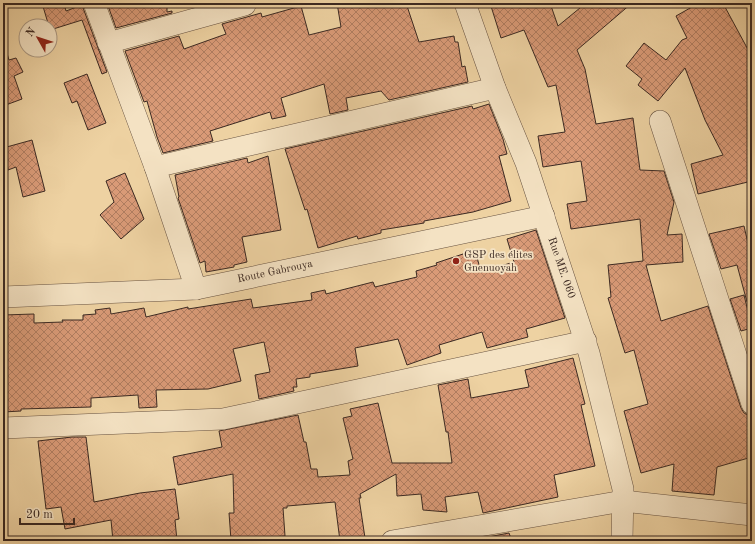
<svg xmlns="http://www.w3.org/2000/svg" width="755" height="544" font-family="'Old Standard TT',serif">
  <defs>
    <pattern id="building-cross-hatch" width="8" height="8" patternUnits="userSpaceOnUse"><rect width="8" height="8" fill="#d99a77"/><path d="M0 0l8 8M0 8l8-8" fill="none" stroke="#b17e61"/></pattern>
  </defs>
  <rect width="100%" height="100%" fill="#eed2a2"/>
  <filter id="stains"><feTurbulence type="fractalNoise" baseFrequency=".005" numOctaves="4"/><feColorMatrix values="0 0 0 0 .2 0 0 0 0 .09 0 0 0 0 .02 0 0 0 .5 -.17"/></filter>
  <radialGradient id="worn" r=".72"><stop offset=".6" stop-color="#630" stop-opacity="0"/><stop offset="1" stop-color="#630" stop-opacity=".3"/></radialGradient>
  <g fill="url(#building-cross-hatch)" stroke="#3b2922">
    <polygon points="42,3 64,3 66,11 82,5 107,72 102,74 82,20 50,30"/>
    <polygon points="107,3 167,3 167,12 172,11 172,13 116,28"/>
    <polygon points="337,3 406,3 419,42 454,36 455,42 458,42 462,67 465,66 468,82 389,100 381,91 346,98 348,110 330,114 324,84 281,98 286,116 272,119 270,112 210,131 213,141 163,153 157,137 147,101 144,102 125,51 179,36 184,49 226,34 222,24 261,13 262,17 301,6 309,35 341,27"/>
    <polygon points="490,3 550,3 558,26 586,3 632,3 577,50 585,69 596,124 633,118 640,170 664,171 674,202 667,235 682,234 683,262 646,265 661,321 708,306 741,408 744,413 750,416 752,423 752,457 717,467 714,495 672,491 674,464 641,473 624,411 648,404 634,350 625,353 608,298 611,297 608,265 643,261 640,219 571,229 567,204 587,201 581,161 543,167 538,136 565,132 556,85 548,87 524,30 501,38"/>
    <polygon points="699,3 720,3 723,8 725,7 752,57 752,181 698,194 691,164 723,155 705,120 685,68 658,101 638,85 642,79 626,66 644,43 666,60 682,40 687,38 676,16"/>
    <polygon points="3,50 6,50 9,60 16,58 23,72 14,76 22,99 3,106"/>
    <polygon points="87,74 106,123 88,130 77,101 72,103 64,83"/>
    <polygon points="489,104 503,139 507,154 499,156 511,201 473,212 424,221 424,223 381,230 381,233 358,239 357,236 318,248 307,209 305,210 285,149 472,106 473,109"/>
    <polygon points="32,140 45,191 23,197 16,167 8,170 3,148"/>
    <polygon points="268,156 281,230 242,237 247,262 234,265 234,267 206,272 205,261 200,263 178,198 179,197 175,175 247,158 248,163"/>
    <polygon points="125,173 144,219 121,239 100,215 114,202 106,181"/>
    <polygon points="744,226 752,261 752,301 747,302 737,265 721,269 709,234"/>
    <polygon points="536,230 565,318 526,329 528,337 487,348 482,332 439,345 441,353 407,365 398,339 355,348 358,366 310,374 310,377 296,379 297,387 293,387 294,391 259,399 255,375 270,372 264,342 233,349 241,381 208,389 156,390 157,407 139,408 138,395 91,398 91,407 21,409 21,411 3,412 3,315 34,314 34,323 63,322 62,320 83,320 83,315 96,314 95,310 110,308 111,314 144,308 146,317 188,307 188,309 251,299 253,308 312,300 311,293 325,290 326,294 373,282 375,287 417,277 416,271 437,265 436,263 475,250 481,272 514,262 507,239"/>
    <polygon points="744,295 752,328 741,331 730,299"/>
    <polygon points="573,358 585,404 581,405 595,466 554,475 558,497 483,513 478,492 445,497 447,512 423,510 421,494 397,496 396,474 360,494 361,498 359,498 365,538 340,541 335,502 287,506 287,508 283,508 285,536 231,540 229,513 234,513 233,474 178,485 173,457 222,447 219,431 298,415 304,442 306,442 311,469 317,469 318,477 350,475 348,461 353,459 343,418 352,416 350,409 378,403 392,463 452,463 448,432 446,432 438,385 468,379 471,398 529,387 525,370"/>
    <polygon points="72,437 86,437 94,502 140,493 175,489 179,519 175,520 177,541 113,541 111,520 65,529 61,507 46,509 38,441"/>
    <polygon points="509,533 512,541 489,541 488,537"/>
  </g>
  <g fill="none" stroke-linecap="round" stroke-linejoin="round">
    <defs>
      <g id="street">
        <polyline points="94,3 155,167 196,289"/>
        <polyline points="465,3 495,88 526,163 589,353 623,489 622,541"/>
        <polyline points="108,43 245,5 244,3"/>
        <polyline points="660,121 752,404"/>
        <polyline points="155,167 495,88"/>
        <polyline points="3,297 196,289 544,216"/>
        <polyline points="3,428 223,419 586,341"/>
        <polyline points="392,541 623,501 752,515"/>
      </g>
    </defs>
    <use href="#street" stroke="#685342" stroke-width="22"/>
    <use href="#street" stroke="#f4e2c3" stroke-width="21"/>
  </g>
  <circle fill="#8f2418" stroke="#f4e2c3" stroke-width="1.5" cx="456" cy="261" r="4"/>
  <g text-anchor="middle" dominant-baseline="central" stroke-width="3.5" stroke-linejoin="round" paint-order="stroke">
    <g font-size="11" fill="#3b2922" stroke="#f4e2c3" text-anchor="start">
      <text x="464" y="255">GSP des élites<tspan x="464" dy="13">Gnenuoyah</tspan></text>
    </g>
    <g font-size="11" fill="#3b2922" stroke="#f4e2c3">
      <text transform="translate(561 268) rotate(71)">Rue ME. 060</text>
      <text transform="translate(275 272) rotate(-12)">Route Gabrouya</text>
    </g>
  </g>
  <rect width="755" height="544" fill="none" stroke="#eed2a2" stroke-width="16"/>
  <rect x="4" y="4" width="747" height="536" fill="none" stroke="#3b2922" stroke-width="2"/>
  <rect x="8" y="8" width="739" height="528" fill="none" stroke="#3b2922"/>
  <g transform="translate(38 38) rotate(309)"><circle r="19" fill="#f4e2c3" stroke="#aa9883"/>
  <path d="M0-3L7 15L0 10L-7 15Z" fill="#8f2418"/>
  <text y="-6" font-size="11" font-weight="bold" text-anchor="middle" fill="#3b2922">N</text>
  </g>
  <path d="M20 518v6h54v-6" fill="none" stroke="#3b2922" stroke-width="2"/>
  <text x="26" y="518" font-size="12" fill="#3b2922" stroke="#f4e2c3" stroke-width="3" paint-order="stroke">20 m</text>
  <rect width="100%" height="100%" filter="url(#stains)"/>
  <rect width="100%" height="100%" fill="url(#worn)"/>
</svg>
